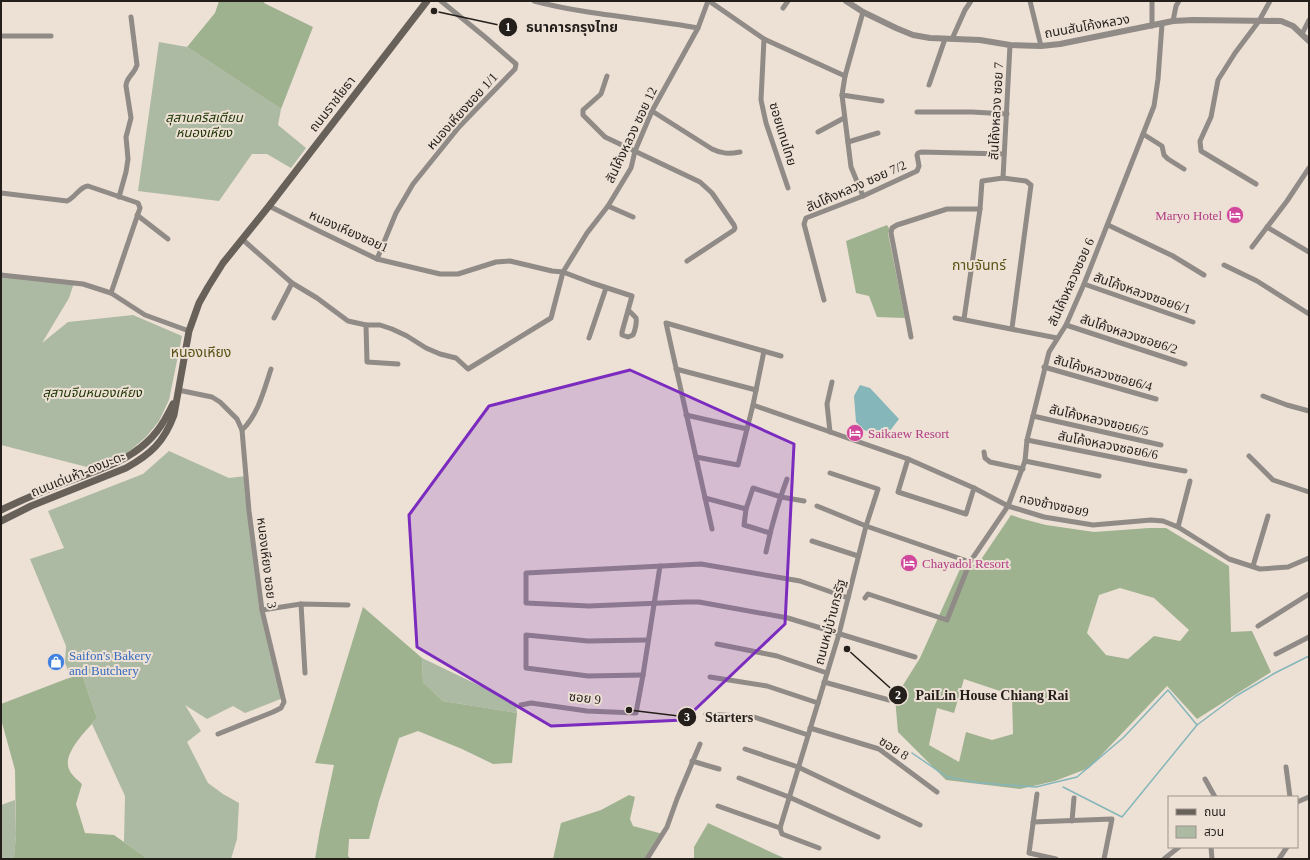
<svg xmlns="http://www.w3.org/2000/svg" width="1310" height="860" font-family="'Times New Roman','Noto Sans Thai',serif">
  <rect width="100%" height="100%" fill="#ede0d5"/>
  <g fill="#acb9a3">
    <polygon points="159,42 187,47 281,109 278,125 306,148 291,168 267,154 252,154 219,201 138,191"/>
    <polygon points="1,275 74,283 69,298 42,343 68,322 133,315 182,336 169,400 159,421 146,437 126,454 91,468 1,445"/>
    <polygon points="169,451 229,478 246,476 263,615 283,698 245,713 233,706 207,719 185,705 201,731 187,742 208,783 223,794 239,803 237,839 231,859 148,859 124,842 125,796 92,724 97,718 82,674 71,677 65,663 66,646 30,559 64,548 48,511 143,474"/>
    <polygon points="422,658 516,703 517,713 443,701 423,682"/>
    <polygon points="15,800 16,835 14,856 11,859 1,859 1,805"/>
  </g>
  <g fill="#9fb290" fill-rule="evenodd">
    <polygon points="219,1 265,1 264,3 313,27 281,109 187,47 215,13"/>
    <polygon points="887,225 890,230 888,233 905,318 877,317 869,296 856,293 846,241"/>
    <path d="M1011 515 1023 519 1046 525 1094 532 1149 528H1166L1229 566 1231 632 1252 631 1271 672 1197 719 1167 686 1089 768 1055 781 1020 789 946 780 898 732 895 698 920 658 960 569 978 564ZM1120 588 1154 598 1189 630 1180 641 1154 636 1128 659 1106 655 1087 633 1099 595ZM964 679 1012 695 1013 734 992 740 966 732 959 762 929 745 937 708 954 713Z"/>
    <polygon points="363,607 422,658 423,682 443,701 517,713 512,763 493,764 462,749 418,731 399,738 379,801 369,839 349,839 348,856 351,859 315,859 320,830 334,765 315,763"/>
    <path d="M82 674 97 718C88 729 62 753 69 769 71 775 77 779 82 784L76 804 85 833 114 835 148 859H11L14 856 16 835 15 770 1 719V704L66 679Z"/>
    <polygon points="629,795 635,797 630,819 633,826 663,834 648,859 553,859 561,823 601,810"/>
    <polygon points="708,823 786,859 694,859 694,847"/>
  </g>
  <polygon fill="#84b6ba" points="860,385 870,388 899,419 885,437 864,430 856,422 854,396"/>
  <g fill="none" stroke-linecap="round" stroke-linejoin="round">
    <g stroke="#84b6ba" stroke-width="1.5">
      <polyline points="912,753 947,777 980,783 1036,787 1077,777 1124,737 1168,690 1197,725"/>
      <polyline points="1063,787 1122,817 1197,725 1236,696 1275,673 1309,656"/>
    </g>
    <g stroke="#908b86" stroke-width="5">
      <path d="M534 1C587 15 643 18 698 28"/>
      <polyline points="709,1 764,39 845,76"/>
      <polyline points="1030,1 1041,46"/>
      <polyline points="1152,1 1152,26"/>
      <polyline points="783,8 788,1"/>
      <polyline points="863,12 845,76 842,95 851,167 863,196"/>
      <polyline points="1173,21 1176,6 1179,1"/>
      <polyline points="1302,34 1309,20"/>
      <polyline points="1,36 51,36"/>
      <polyline points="764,39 761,100 766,123 788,188"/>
      <polyline points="952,39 965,10 971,1"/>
      <polyline points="607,76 601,94 583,110 583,115 605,137 700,182 712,193 734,225 735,228 734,230 687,261"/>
      <polyline points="929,85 945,39"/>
      <polyline points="842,95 882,101"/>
      <path d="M652 111 712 149C722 154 729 154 740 152"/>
      <polyline points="917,112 972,112 1007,114"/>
      <polyline points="818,132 844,118"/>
      <polyline points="1143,134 1162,146 1164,155 1168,159 1184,169"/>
      <polyline points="848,142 878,133"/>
      <polyline points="1003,178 1010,45"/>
      <polyline points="1256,184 1201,151 1200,141 1211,117 1218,80 1235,53 1259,21 1270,1"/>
      <path d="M1 193 67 201C76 197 79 187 88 186L138 203 140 208 111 293"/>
      <path d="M119 197 126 172 128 159 126 137 131 118 126 86C126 77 134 75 137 65L131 17"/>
      <path d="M269 206 319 231 377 259 440 274H458L496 262 510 261 552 271 563 272 592 283 632 296 622 332V335L628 337 633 335C635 331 637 322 636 318 634 315 630 312 628 310"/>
      <polyline points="608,206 633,217"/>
      <polyline points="137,215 168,239"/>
      <polyline points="1108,225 1173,256 1204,275"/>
      <polyline points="1267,227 1309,252"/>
      <polyline points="242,239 292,283 317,298 348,321 366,325 380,325 392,329 407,336 426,348 440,354 456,358 468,369 551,318 563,272 587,233 608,206 631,168 635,151 652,111 698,28 708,1"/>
      <polyline points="1252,247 1287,201 1309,168"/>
      <polyline points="377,259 396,213 413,184 459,127 515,69 516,64 485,37 441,1"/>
      <polyline points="1224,265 1257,281 1309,314"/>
      <polyline points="1,275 83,284 111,293 145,315 189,331"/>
      <polyline points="1084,284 1193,322"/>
      <polyline points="824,300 804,224 806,218 863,196 917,171 919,166 917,155 918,153 921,152 1004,154"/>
      <polyline points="274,318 292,283"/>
      <polyline points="955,318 1057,338"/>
      <polyline points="964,319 980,209 982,181 1003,178 1026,181 1031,185 1012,328"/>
      <polyline points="366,325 367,362 398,364"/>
      <polyline points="1066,325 1185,364"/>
      <polyline points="911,337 891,233 892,228 897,225 947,209 980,209"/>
      <polyline points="589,338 606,288"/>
      <polyline points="1044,367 1156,399"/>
      <polyline points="676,369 756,390"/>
      <polyline points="178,390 212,397 220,402 237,419 242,430 249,511 262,610 284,702 281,708 273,712 218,734"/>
      <polyline points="1263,396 1287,405 1309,411"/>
      <polyline points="753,405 908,459 974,488 1008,506 1044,517 1093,525 1151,520 1163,521 1178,527 1229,559 1260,569 1288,567 1309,558"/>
      <polyline points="686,415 747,429"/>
      <polyline points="1033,416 1161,445"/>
      <path d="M242 430C258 415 264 390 271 369"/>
      <polyline points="830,432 827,404 832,382"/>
      <polyline points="1027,440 1152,465 1185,471"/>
      <polyline points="984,452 985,458 990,462 1023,469"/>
      <polyline points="1249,456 1273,480 1309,492"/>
      <polyline points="696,457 738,465 753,405 764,351"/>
      <polyline points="908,459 898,492 966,514 974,488"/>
      <polyline points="1025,461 1099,476"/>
      <polyline points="705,498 746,509 753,488 781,497 804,501"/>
      <polyline points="817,506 866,526 878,489 830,473"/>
      <polyline points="746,509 744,525 770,533"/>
      <polyline points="1178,527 1190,481"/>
      <polyline points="712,529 666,323 781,356"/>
      <polyline points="812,541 858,556"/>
      <path d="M766 552C771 527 778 503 787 479"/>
      <polyline points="1253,566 1268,516"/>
      <polyline points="848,598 800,581 701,564 526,573 526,603 589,606 685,602 699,602 788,618 915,657"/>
      <polyline points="865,598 868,594 947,620 970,562 1008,506 1025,461 1027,440 1049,352 1066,325 1084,284 1154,106 1158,79 1162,24"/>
      <polyline points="301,604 305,673"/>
      <polyline points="262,610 301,604 348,605"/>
      <polyline points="1258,626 1309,594"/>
      <polyline points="717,644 777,656 827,673"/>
      <polyline points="1276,654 1309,637"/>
      <polyline points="643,675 588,676 526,668 526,635 588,641 648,640"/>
      <polyline points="710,677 767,686 818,703"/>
      <polyline points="824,682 889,700"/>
      <polyline points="521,705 531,703 587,711 636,713 643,675 660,566"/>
      <polyline points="706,714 754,717 808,735"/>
      <polyline points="810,728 879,749 937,792"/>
      <polyline points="745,749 798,767 920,825"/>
      <polyline points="692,761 719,769"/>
      <polyline points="1286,767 1290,797"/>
      <polyline points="739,778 789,797 878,837"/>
      <polyline points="1205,779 1215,797"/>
      <polyline points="1037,794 1029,853 1056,859"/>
      <polyline points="1297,802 1309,797"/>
      <polyline points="718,806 780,828"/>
      <polyline points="1072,821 1074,798"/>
      <polyline points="1033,822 1112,819 1104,859"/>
      <polyline points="780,828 839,634 866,526 970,562"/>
      <polyline points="780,828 782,834 819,848"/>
      <polyline points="1211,847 1212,859"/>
      <polyline points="647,859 667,827 677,799 700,744"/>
      <polyline points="1164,859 1179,847"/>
      <polyline points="1279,859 1287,847"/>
    </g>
    <polyline stroke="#908b86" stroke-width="6" points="846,1 863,12 896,28 913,35 930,38 980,40 1010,45 1041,46 1060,44 1173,21 1193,20 1281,21 1293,26 1309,41"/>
    <g stroke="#68615a" stroke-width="7">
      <path d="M1 510C28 497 55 486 83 476 100 469 118 464 133 453 153 440 163 425 173 404"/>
      <path d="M1 521 31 506 126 468C151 454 164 442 174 415L189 331 199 303 208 287 223 263 269 206 427 1"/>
    </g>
  </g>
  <path fill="#7b2cbf" fill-opacity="0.2" stroke="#7b2cbf" stroke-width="3" stroke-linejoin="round" d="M630 370 794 444 785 624 684 720 551 726 417 647 409 515 489 406Z"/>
  <defs>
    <symbol id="hotel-disc" viewBox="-11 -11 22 22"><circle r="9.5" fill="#d1479c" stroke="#ede0d5"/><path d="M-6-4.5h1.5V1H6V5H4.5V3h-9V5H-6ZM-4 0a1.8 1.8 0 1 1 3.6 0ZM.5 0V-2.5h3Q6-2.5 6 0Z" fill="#fff"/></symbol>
    <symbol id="shop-disc" viewBox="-11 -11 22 22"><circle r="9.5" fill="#3f7fe0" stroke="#ede0d5"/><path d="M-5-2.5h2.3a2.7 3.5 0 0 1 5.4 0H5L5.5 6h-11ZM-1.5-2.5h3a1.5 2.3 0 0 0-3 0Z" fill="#fff"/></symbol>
  </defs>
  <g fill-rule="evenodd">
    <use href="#hotel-disc" x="1225" y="205" width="20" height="20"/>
    <use href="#hotel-disc" x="845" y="423" width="20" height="20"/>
    <use href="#hotel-disc" x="899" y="553" width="20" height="20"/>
    <use href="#shop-disc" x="46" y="652" width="20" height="20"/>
  </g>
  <g text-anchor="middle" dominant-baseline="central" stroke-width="4" stroke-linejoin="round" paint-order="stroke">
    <g font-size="13" fill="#241f1b" stroke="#ede0d5">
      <text transform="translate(1087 26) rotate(-10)">ถนนสันโค้งหลวง</text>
      <text transform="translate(332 104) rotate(-52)">ถนนราชโยธา</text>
      <text transform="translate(462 111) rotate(-48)">หนองเหียงซอย 1/1</text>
      <text transform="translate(996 111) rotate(-87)">สันโค้งหลวง ซอย 7</text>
      <text transform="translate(783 134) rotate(73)">ซอยแทนไทย</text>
      <text transform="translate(631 135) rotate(-65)">สันโค้งหลวง ซอย 12</text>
      <text transform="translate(856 186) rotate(-24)">สันโค้งหลวง ซอย 7/2</text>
      <text transform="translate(349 231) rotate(24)">หนองเหียงซอย1</text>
      <text transform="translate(1071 282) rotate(-66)">สันโค้งหลวงซอย 6</text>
      <text transform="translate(1142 293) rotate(19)">สันโค้งหลวงซอย6/1</text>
      <text transform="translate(1129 334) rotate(18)">สันโค้งหลวงซอย6/2</text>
      <text transform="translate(1103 373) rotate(16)">สันโค้งหลวงซอย6/4</text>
      <text transform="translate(1099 420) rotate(13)">สันโค้งหลวงซอย6/5</text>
      <text transform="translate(1108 445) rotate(11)">สันโค้งหลวงซอย6/6</text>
      <text transform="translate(78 474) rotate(-22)">ถนนเด่นห้า-ดงมะดะ</text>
      <text transform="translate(1054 505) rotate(12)">กองช้างซอย9</text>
      <text transform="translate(267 563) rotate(83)">หนองเหียง ซอย 3</text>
      <text transform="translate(830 622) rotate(-75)">ถนนหมู่บ้านกรรัฐ</text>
      <text transform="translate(585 698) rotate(6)">ซอย 9</text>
      <text transform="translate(894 748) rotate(32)">ซอย 8</text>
    </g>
    <g font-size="13" font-style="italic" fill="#1c3500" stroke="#ede0d5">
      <text x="204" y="117">สุสานคริสเตียน<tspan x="204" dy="15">หนองเหียง</tspan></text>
      <text x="92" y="392">สุสานจีนหนองเหียง</text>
    </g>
    <g font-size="13" fill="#b23c85" stroke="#ede0d5" text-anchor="start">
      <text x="1222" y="215" text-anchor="end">Maryo Hotel</text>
      <text x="868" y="433">Saikaew Resort</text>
      <text x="922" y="563">Chayadol Resort</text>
    </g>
    <g font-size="13" fill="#366cbe" stroke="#ede0d5" text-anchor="start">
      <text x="69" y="655">Saifon's Bakery<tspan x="69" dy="15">and Butchery</tspan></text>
    </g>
    <g font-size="14" fill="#595214" stroke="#ede0d5">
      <text x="979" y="265">กาบจันทร์</text>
      <text x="201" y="352">หนองเหียง</text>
    </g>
  </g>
  <path fill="none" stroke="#241f1b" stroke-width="1.5" d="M434 11L508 27M847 649L898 695M629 710L687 717"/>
  <g fill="#241f1b" stroke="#ede0d5" stroke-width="1.5">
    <circle cx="434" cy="11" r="4"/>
    <circle cx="847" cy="649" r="4"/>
    <circle cx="629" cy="710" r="4"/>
    <circle cx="508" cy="27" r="10"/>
    <circle cx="898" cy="695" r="10"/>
    <circle cx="687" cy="717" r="10"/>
  </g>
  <g font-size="12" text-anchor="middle" font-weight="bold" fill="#fff">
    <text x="508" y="31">1</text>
    <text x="898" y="699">2</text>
    <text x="687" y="721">3</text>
  </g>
  <g font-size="14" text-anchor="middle" font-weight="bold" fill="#241f1b" stroke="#ede0d5" stroke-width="4" stroke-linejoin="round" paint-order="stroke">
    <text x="572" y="32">ธนาคารกรุงไทย</text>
    <text x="992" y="700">PaiLin House Chiang Rai</text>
    <text x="729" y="722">Starters</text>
  </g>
  <rect width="1310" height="860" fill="none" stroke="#241f1b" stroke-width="4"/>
  <rect x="1168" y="796" width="130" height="52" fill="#ede0d5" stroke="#9d938b"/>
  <rect x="1176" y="809" width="20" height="6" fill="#68615a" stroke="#9d938b"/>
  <text x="1204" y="816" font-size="12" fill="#241f1b">ถนน</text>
  <rect x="1176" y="826" width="20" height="12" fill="#acb9a3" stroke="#9d938b"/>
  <text x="1204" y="836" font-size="12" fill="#241f1b">สวน</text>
</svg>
